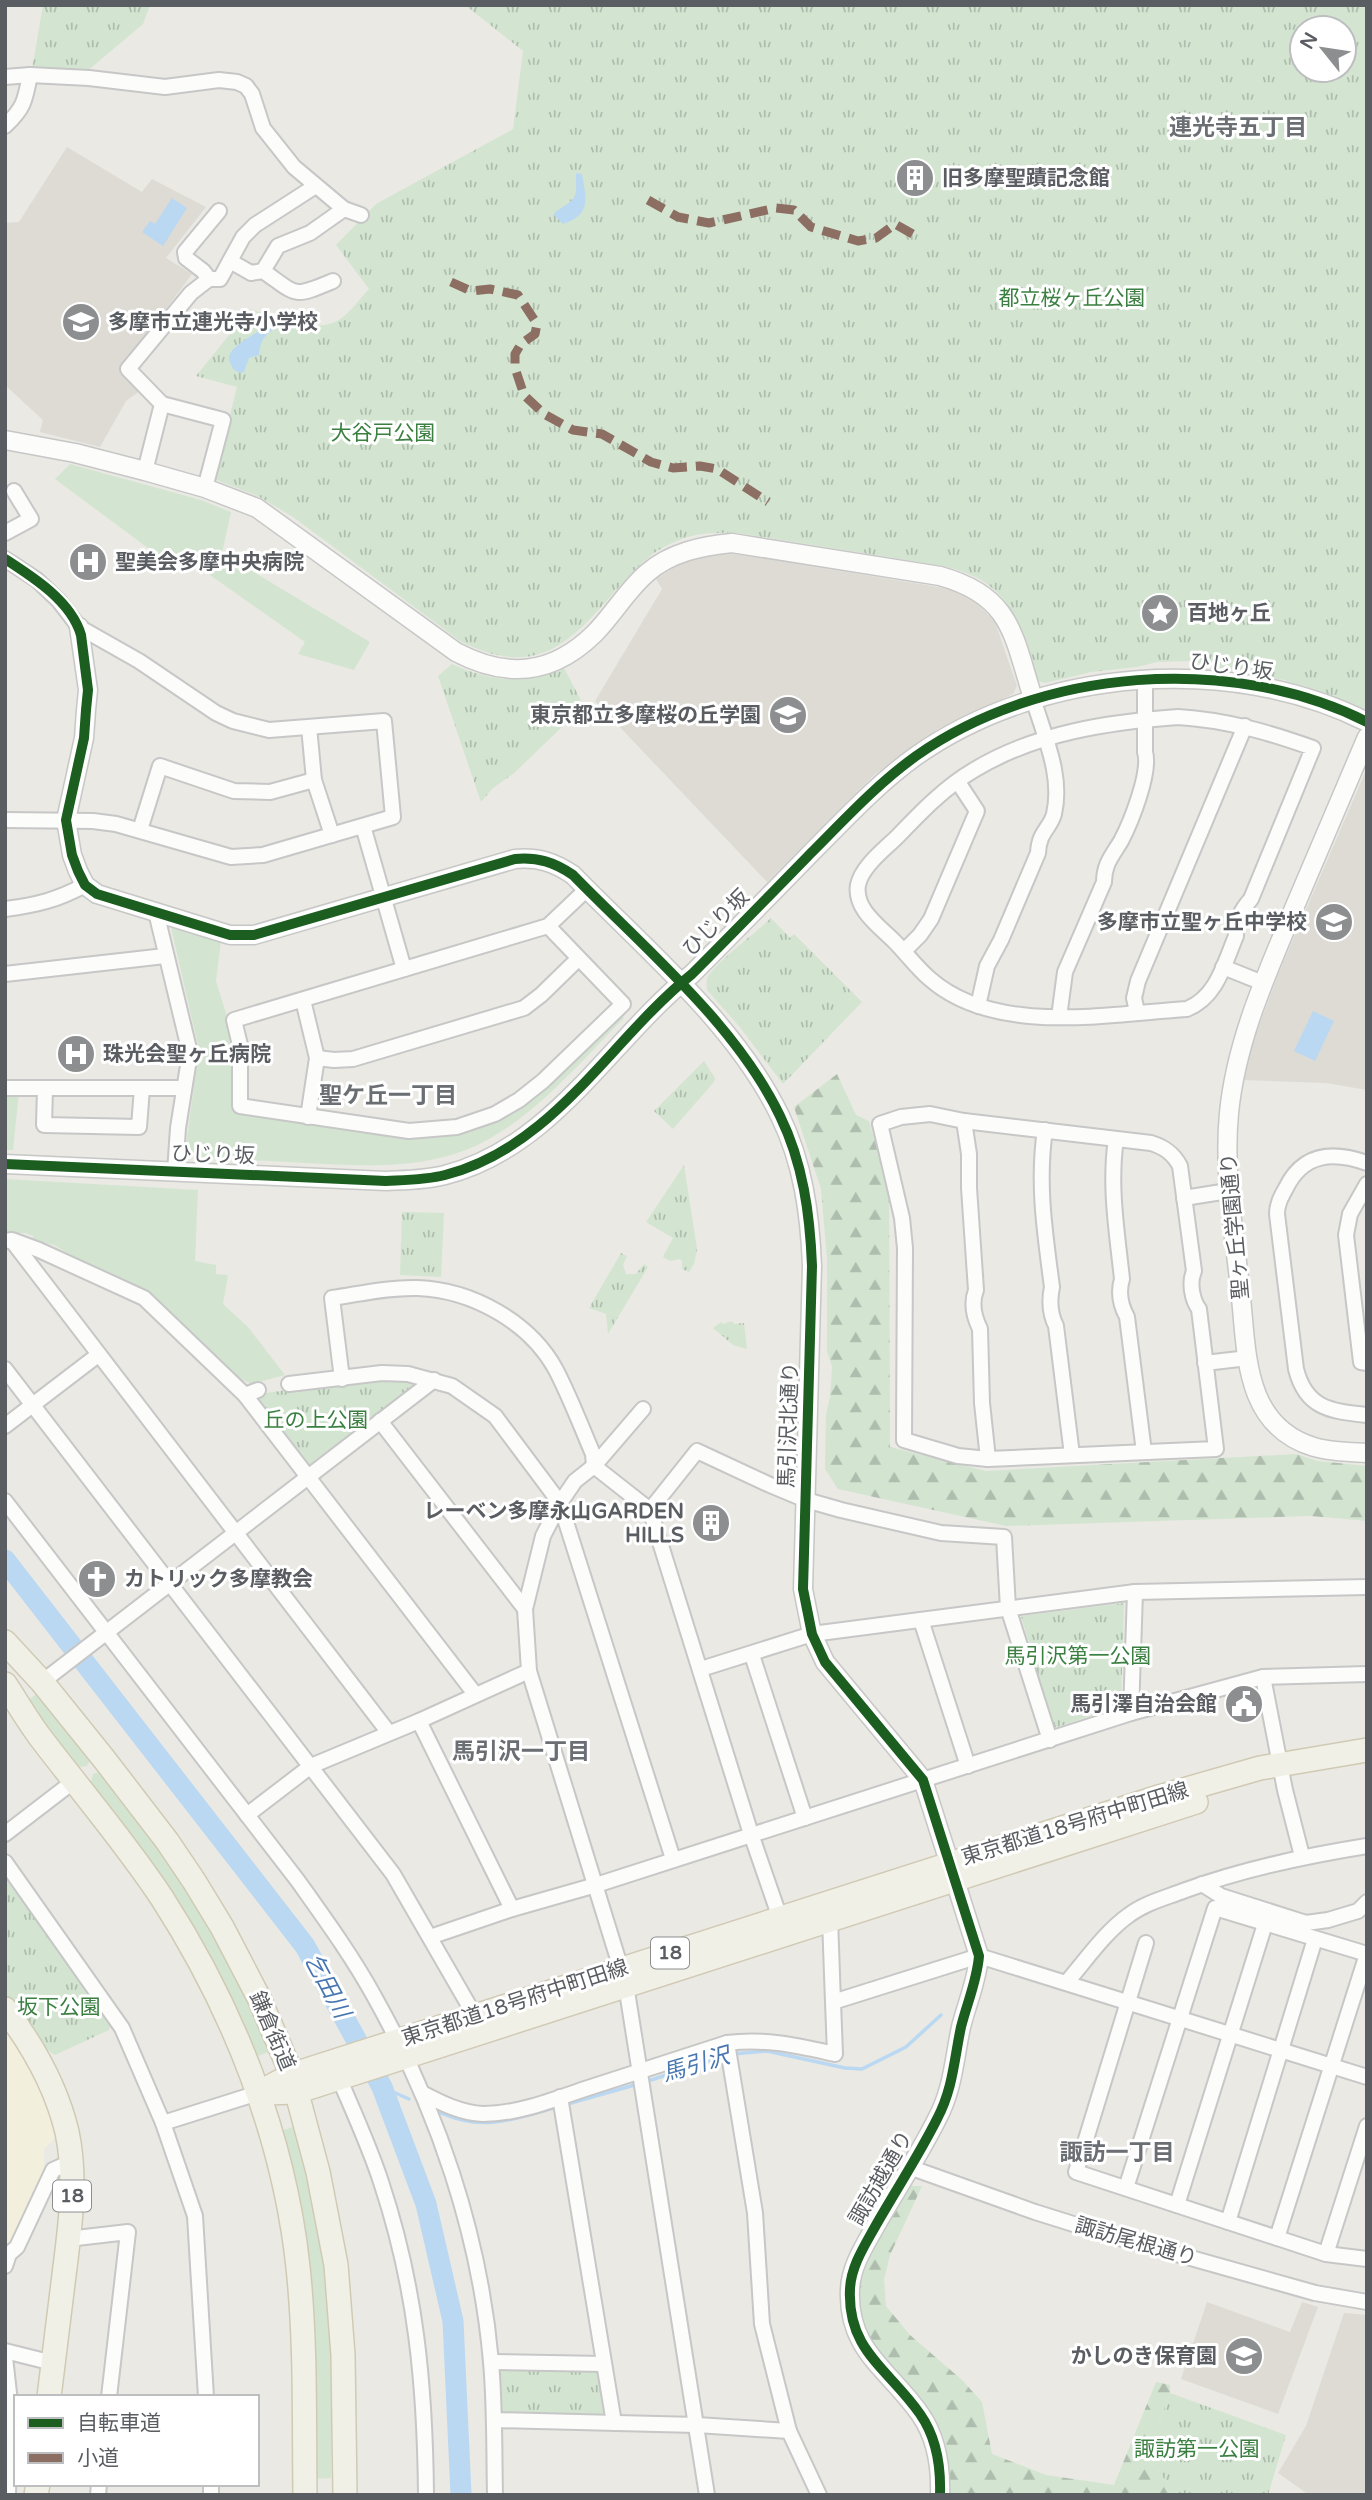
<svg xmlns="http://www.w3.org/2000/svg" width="1372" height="2500" font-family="'Varela Round','Noto Sans JP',sans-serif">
  <defs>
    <pattern id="forest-firs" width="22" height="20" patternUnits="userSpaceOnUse" patternTransform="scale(1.75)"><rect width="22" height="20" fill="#d3e5d1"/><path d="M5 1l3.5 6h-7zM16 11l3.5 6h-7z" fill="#aebdad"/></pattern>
    <pattern id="park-tufts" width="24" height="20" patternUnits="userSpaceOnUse" patternTransform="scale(1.75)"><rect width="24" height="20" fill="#d3e5d1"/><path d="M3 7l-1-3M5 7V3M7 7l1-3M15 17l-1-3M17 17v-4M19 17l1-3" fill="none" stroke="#aebdad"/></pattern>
  </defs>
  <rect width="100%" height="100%" fill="#eae9e4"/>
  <polygon fill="#f3efdd" points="5,2023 17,2036 53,2112 59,2134 44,2149 44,2180 14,2242 5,2244"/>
  <g fill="#dddbd4">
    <polygon points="67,147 142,192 152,179 206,207 166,258 192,274 121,369 141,390 126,401 100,447 40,432 43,420 5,385 5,223 19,222"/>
    <polygon points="735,554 957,590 976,602 995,622 1017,686 1013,694 938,729 874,775 767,882 595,701 662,589 656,579 676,566 705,555"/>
    <polygon points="1367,768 1367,1090 1326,1083 1244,1080 1253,1042 1279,972"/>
    <polygon points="1207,2302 1290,2332 1302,2302 1318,2307 1278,2414 1181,2379"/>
    <polygon points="1344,2313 1367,2315 1367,2494 1309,2495 1278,2473 1306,2426"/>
  </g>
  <g fill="#d3e5d1">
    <polygon points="70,464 201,500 231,512 222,553 370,642 354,670 298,654 305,642 193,563 183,574 55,479"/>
    <path d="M170 923 221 941 216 981 235 1043 234 1110 408 1138H424L473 1128 621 1015 624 1018C582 1060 541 1110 489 1139 432 1171 369 1166 306 1163 267 1161 228 1159 188 1157L186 1145 199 1050Z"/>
    <polygon points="5,1091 19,1092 13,1150 5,1150"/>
    <polygon points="5,1179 198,1190 195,1261 216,1265 216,1274 228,1275 223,1304 248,1327 285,1375 251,1384 241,1379 147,1291 91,1267 54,1245 33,1240 33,1236 25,1233 5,1233"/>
    <polygon points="36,1694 42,1694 90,1760 87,1766 79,1767 73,1764 31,1705 30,1699"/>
    <polygon points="99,1772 188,1885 274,2050 255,2057 90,1785 93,1774"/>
    <polygon points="300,2125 323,2227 336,2359 331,2410 331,2478 312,2479 280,2131"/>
  </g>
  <g fill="url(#forest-firs)">
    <polygon points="837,1074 856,1115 869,1121 889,1191 890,1447 986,1471 1296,1454 1318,1461 1367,1466 1367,1521 1311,1516 1006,1526 838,1489 825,1469 826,1414 830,1397 832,1367 827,1351 827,1259 821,1189 794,1107"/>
    <path d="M911 2186H922L890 2255 884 2280 886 2306 910 2335 962 2380 982 2402 992 2454 1046 2475 1114 2485 1156 2382 1170 2385V2393L1146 2458 1179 2495H950C949 2471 950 2448 939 2426 917 2378 848 2349 860 2287 867 2254 894 2216 911 2186Z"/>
  </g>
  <g fill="url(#park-tufts)" fill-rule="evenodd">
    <polygon points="43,5 150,5 143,24 85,73 32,69"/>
    <path d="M465 5H1367V710L1320 691 1284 680 1213 667 1192 661 1157 662 1137 667 1091 672 1045 683 1038 681C1019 621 1012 582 943 566L738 533C712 532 689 533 666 546 647 555 632 573 618 588 569 644 537 680 460 641L293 517 258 496 214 479 237 387 196 376 250 309C276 317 310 334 337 321 349 315 360 298 369 289L336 245 376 204 513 129 523 51ZM1302 28H1344V70H1302Z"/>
    <path d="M452 664C489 681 527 686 564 668L584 706 513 774 493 788 481 802 438 676Z"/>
    <path d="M771 918 790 938 794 934 862 1002 783 1084 739 1026 707 990C707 987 706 983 707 979 711 966 758 931 771 918Z"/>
    <polygon points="704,1061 715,1078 714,1082 673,1129 654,1111"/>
    <polygon points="684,1165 697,1249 694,1264 689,1272 682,1269 682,1261 680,1259 670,1261 663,1257 673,1238 646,1222"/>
    <polygon points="402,1212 444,1213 441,1277 400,1275"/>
    <polygon points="621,1253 627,1256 623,1265 626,1274 636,1274 644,1264 648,1267 608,1334 606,1314 589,1308"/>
    <polygon points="732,1321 734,1324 744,1323 747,1349 733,1345 713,1328 721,1322 723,1324"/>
    <polygon points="385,1376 412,1378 413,1387 313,1466 306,1463 255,1403 259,1394"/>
    <polygon points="1124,1603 1121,1706 1054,1728 1021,1616"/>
    <path d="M5 1871 112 2020 109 2030 55 2055C37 2046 21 2011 5 1995Z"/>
    <polygon points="494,2370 598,2372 606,2419 500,2414"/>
    <polygon points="1170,2393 1286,2435 1268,2495 1178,2494 1146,2458"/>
  </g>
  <g fill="#bad8f2">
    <path d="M576 173 582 174C586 198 592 215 563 224L554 215 555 212C579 197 576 199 576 173Z"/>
    <polygon points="172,198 187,208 163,246 142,232 150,221 155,224"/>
    <path d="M268 326H277L279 328C265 331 260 342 259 355L249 358 244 372 240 373 233 369C232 365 229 362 229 358 229 346 259 332 268 326Z"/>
    <polygon points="1313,1011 1334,1021 1315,1061 1294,1051"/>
  </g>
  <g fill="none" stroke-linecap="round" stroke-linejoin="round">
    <g stroke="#bad8f2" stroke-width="3.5">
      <polyline points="732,2054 767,2051 845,2068 862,2069 906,2047 941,2015"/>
      <polyline points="645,2082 724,2056"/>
      <polyline points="382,2087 409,2099"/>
      <polyline points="564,2105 638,2084"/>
      <path d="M441 2113C484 2132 514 2119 557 2107"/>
    </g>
    <polyline stroke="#bad8f2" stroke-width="21" points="5,1560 305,1946 382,2087 426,2204 453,2321 461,2495"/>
    <defs>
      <g id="minor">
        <polyline points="5,77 30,75 89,78 165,87 219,80 237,82 246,86 252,94 263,128 294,167 344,209 361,215"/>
        <path d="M5 126C24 108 25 101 30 75"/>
        <path d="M230 261 251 273 263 271C299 296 292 298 333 281"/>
        <polyline points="263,271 278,246 310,233 344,209"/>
        <polyline points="209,279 203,271 186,258 185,252 219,211"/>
        <polyline points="162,404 223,420 205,488"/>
        <polyline points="145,471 162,404 128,369 191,293 209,279 220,279 243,237 255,225 314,187"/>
        <polyline points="5,533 31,519 14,491"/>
        <polyline points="5,559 37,580 59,601 79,627 139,661 216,713 233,721 269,730 384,721 393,817 263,855 231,857 116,824 93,821 5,820"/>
        <path d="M1178 717C1226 720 1268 732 1313 748L1251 899C1242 909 1235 922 1236 936 1224 964 1217 997 1187 1009 1108 1014 995 1036 930 979 917 968 906 953 894 941 879 926 854 909 858 885 862 866 885 849 898 836 921 812 945 787 974 770 1035 733 1108 722 1178 717Z"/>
        <polyline points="309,727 314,780 332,835"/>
        <polyline points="363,826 404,969"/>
        <polyline points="140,830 160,766 234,791 270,792 314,780"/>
        <path d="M5 909C37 905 57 900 85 885"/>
        <polyline points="156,912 190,1053 178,1128 175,1172"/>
        <polyline points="548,926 623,1004 543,1081 519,1100 495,1114 457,1127 409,1131 240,1106 240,1045 234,1020 548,926 587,889"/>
        <polyline points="904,951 920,935 931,919 977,811 958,782"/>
        <polyline points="1223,967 1263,983"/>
        <polyline points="5,974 165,956"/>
        <polyline points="303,1000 317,1058 308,1117"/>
        <path d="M978 1006 987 966 1001 940 1038 853C1039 831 1050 829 1054 814 1063 775 1044 736 1033 698"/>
        <polyline points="1137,1012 1134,998 1138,981 1245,726"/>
        <path d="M1059 1017 1065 972 1104 882C1104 864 1112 856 1121 841 1131 822 1151 772 1145 752V679"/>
        <polyline points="317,1058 334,1060 353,1059 524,1008 541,995 578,959"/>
        <polyline points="5,1088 183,1088"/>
        <polyline points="45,1088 44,1125 139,1127 142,1088"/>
        <path d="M930 1114 964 1121 1151 1143C1164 1147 1173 1153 1180 1166L1194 1271C1189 1282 1192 1300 1199 1309L1216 1449 988 1459 958 1456 904 1440 905 1248 902 1218 880 1124 901 1117Z"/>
        <path d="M964 1121 969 1154V1188L976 1290C971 1303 974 1317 980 1329L982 1403 988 1459"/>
        <path d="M1045 1130C1037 1183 1045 1234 1052 1287 1049 1301 1050 1314 1056 1326L1072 1455"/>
        <path d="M1116 1139C1109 1186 1117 1232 1122 1279 1118 1292 1121 1306 1127 1317L1144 1452"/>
        <path d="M1367 1163C1333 1151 1303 1153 1286 1188 1281 1197 1277 1204 1277 1214L1296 1369C1306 1409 1331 1411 1367 1415"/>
        <polyline points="1367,1184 1350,1214 1346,1235 1361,1362 1367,1363"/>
        <polyline points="1184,1198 1228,1191"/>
        <polyline points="5,1241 12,1240 39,1250 144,1298 245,1395 475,1694"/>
        <polyline points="13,1242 389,1733"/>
        <polyline points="1205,1363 1248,1358"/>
        <polyline points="5,1369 393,1874 479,2023"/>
        <path d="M342 1379 332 1298C360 1294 389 1287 418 1288 472 1290 530 1322 556 1370 570 1397 581 1426 593 1454L594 1466 650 1510"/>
        <polyline points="289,1384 382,1373 408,1374 452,1386 495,1416 560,1503 673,1859"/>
        <polyline points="245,1395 258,1390"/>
        <polyline points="643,1409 594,1466 575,1481 560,1503 543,1536 525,1609 529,1671 626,1985 707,2495"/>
        <polyline points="380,1421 525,1609"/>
        <polyline points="5,1426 98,1355"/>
        <path d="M5 1501 298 1881C325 1919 352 1956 374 1996 437 2108 480 2234 491 2362 495 2406 494 2451 495 2495"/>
        <polyline points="921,1620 968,1766"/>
        <polyline points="752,1655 805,1818"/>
        <polyline points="701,1669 812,1634 1135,1592 1367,1587"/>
        <polyline points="1263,1677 1285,1790 1302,1856"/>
        <polyline points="42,1682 434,1380"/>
        <polyline points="1131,1713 1135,1592"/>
        <polyline points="419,1721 512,1909"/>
        <polyline points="247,1815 311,1766 419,1721 529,1671"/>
        <polyline points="5,1834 74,1781"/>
        <polyline points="5,1862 122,2028 163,2123 195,2216 206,2397"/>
        <polyline points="1202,1884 1221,1896 1306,1923 1328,1920 1358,1911 1367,1902"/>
        <polyline points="780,1918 751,1834 650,1510 697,1451 770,1485 806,1500 841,1510 941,1533 1004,1537 1008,1608 1050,1740"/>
        <polyline points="830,1919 833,2002"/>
        <polyline points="430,1937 512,1909 596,1885 1131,1713 1263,1677 1367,1674"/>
        <polyline points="1146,1943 1076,2172 1326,2254 1367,2259"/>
        <path d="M1067 1982C1086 1960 1105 1932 1129 1915 1145 1903 1165 1898 1183 1891 1243 1869 1304 1856 1367 1846"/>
        <polyline points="727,2043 755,2213 762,2324 789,2431 819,2495"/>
        <path d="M337 2073C352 2109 369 2145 381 2182 416 2287 425 2385 426 2495"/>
        <path d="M422 2093C441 2103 461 2113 483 2114 519 2114 555 2099 588 2088 634 2073 681 2058 727 2043 766 2038 798 2046 835 2054L833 2002 979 1956 1367 2077"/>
        <polyline points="560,2097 614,2423"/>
        <polyline points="163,2123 258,2093"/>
        <polyline points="909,2167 1035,2212 1102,2233 1315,2293 1367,2302"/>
        <polyline points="1126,2188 1215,1908 1367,1954"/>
        <polyline points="1177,2205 1265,1924"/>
        <polyline points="1228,2222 1315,1939"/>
        <polyline points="1277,2238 1367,1954"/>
        <polyline points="68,2239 128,2232 109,2397"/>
        <polyline points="1326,2254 1367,2126"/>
        <polyline points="5,2266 9,2254 17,2247 53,2170 71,2162"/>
        <polyline points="5,2351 53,2363"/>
        <polyline points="5,2357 10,2402 8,2495"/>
        <polyline points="491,2362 604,2364"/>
        <polyline points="494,2420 697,2425 789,2431"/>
        <polyline points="211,2484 211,2495"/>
        <polyline points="98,2495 99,2484"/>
      </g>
      <g id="tertiary">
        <path d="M5 440 75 453 145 471 205 488 257 508 456 652C507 679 552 675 594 634 613 615 627 590 647 573 671 552 702 546 732 543L940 576C1012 596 1013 635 1033 698"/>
        <path d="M79 627 88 690 86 710 84 738 66 820 72 855 78 871 85 885 97 894 230 935H254L515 859C538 857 554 862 573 875 643 947 736 1024 780 1116 803 1163 810 1214 812 1266L803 1589 812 1634 825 1662 923 1780 979 1956C977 1981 967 2003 961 2027 954 2060 953 2089 937 2119 919 2155 896 2190 876 2225 865 2245 851 2266 850 2289 847 2351 889 2369 920 2414 937 2438 941 2466 940 2495"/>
        <path d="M1367 737C1342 796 1317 854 1292 913 1265 978 1236 1042 1229 1113 1223 1176 1235 1236 1241 1298 1247 1356 1245 1426 1314 1447 1331 1452 1349 1452 1367 1453"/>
        <path d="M5 1164 386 1181C406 1180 426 1180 445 1175 554 1147 609 1041 692 974 732 934 771 894 811 853 845 819 877 784 916 756 1041 668 1230 653 1367 722"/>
      </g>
      <g id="primary">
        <polyline points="5,1642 42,1682 104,1759 167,1841 194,1881 222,1927 259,1998 292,2075 318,2172 336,2265 343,2355 345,2495"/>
        <path d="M5 1684C17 1702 28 1721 40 1737 81 1791 125 1842 162 1898 233 2008 284 2136 298 2267 306 2343 304 2419 305 2495"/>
        <path d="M5 2009C34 2047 56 2086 67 2132 77 2179 70 2228 64 2275 59 2316 54 2356 49 2397"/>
        <polyline points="258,2093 292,2075 310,2069 1159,1797 1260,1768 1367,1750"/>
        <polyline points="265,2093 296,2092 1196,1802"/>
        <polyline points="36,2495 38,2484"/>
      </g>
    </defs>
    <use href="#minor" stroke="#c6c7c6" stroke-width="18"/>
    <use href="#tertiary" stroke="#c6c7c6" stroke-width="21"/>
    <use href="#primary" stroke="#d0cab4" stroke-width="26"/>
    <use href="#minor" stroke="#fcfcfb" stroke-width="14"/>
    <use href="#tertiary" stroke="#fcfcfb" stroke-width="18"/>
    <use href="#primary" stroke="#f1f0e7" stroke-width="23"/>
    <g stroke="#8d6e63" stroke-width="9" stroke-dasharray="18 9" stroke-linecap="butt">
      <polyline points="648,200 678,217 709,223 776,208 794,210 811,227 858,241 876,238 895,224 918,237"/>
      <polyline points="451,282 471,291 490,289 518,295 537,324 535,334 521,344 515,354 515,368 524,395 544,414 573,430 602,434 651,462 673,468 700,466 717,469 768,502"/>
    </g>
    <defs>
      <g id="cycleway">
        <path d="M5 559C33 577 71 601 81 635L88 690 86 710 84 738 66 820 72 855 78 871 85 885 97 894 230 935H254L515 859C538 857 554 862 573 875 643 947 736 1024 780 1116 803 1163 810 1214 812 1266L803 1589 812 1634 825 1662 923 1780 979 1956C977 1981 967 2003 961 2027 954 2060 953 2089 937 2119 919 2155 896 2190 876 2225 865 2245 851 2266 850 2289 847 2351 889 2369 920 2414 937 2438 941 2466 940 2495"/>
        <path d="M5 1164 386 1181C406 1180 426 1180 445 1175 554 1147 609 1041 692 974 732 934 771 894 811 853 845 819 877 784 916 756 1041 668 1230 653 1367 722"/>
      </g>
    </defs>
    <use href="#cycleway" stroke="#fff" stroke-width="15"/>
    <use href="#cycleway" stroke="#1b5e20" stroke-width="10"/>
  </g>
  <defs>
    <symbol id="building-disc" viewBox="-11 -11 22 22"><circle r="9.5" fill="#8c8e8f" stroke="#fff"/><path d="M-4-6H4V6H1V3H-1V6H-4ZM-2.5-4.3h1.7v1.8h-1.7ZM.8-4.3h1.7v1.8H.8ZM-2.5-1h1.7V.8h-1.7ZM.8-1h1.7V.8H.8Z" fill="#fff"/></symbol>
    <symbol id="school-disc" viewBox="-11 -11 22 22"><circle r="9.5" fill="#8c8e8f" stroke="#fff"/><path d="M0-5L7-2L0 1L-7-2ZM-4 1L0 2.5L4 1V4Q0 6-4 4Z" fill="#fff"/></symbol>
    <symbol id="hospital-disc" viewBox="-11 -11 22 22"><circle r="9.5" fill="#8c8e8f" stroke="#fff"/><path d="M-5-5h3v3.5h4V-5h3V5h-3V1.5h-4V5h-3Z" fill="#fff"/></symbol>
    <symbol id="sight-disc" viewBox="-11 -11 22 22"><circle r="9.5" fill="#8c8e8f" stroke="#fff"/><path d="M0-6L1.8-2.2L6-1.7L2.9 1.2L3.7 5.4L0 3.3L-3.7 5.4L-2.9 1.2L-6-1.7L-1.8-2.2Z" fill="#fff"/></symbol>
    <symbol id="church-disc" viewBox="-11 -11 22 22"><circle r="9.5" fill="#8c8e8f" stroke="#fff"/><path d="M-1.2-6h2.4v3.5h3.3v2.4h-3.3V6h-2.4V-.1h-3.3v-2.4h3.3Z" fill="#fff"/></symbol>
    <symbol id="civic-disc" viewBox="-11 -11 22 22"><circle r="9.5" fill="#8c8e8f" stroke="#fff"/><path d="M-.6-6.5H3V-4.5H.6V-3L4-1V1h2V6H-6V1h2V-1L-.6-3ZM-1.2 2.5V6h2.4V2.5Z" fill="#fff"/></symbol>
  </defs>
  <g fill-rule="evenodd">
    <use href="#building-disc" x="893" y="156" width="44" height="44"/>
    <use href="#school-disc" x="59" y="300" width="44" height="44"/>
    <use href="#hospital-disc" x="66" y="540" width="44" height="44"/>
    <use href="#sight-disc" x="1138" y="591" width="44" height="44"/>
    <use href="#school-disc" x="766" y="693" width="44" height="44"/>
    <use href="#school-disc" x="1312" y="900" width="44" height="44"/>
    <use href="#hospital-disc" x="54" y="1032" width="44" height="44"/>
    <use href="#building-disc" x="689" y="1501" width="44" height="44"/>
    <use href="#church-disc" x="75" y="1557" width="44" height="44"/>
    <use href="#civic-disc" x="1222" y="1682" width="44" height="44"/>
    <use href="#school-disc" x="1222" y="2334" width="44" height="44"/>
  </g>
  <g text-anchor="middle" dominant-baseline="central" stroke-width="6" stroke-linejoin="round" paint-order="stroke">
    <g fill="#fff" stroke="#8c8e90" stroke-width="2">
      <rect x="651" y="1937.5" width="38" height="31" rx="5"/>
      <rect x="53" y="2180.5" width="38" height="31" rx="5"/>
    </g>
    <g font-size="19" font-weight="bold" fill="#5a5d61">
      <text x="670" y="1953">18</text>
      <text x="72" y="2196">18</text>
    </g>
    <g font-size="21" font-weight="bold" fill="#5a5d61" stroke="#fff" text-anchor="start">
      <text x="942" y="178">旧多摩聖蹟記念館</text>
      <text x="108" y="322">多摩市立連光寺小学校</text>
      <text x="115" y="562">聖美会多摩中央病院</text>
      <text x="1187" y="613">百地ヶ丘</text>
      <text x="761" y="715" text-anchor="end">東京都立多摩桜の丘学園</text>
      <text x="1307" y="922" text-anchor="end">多摩市立聖ヶ丘中学校</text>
      <text x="103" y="1054">珠光会聖ヶ丘病院</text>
      <text x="684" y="1511" text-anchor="end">レーベン多摩永山GARDEN<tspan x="684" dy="24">HILLS</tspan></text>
      <text x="124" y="1579">カトリック多摩教会</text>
      <text x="1217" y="1704" text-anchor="end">馬引澤自治会館</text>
      <text x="1217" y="2356" text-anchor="end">かしのき保育園</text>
    </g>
    <g font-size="21" fill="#3b8041" stroke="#fff">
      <text x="1072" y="298">都立桜ヶ丘公園</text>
      <text x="383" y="433">大谷戸公園</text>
      <text x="316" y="1420">丘の上公園</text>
      <text x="1078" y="1656">馬引沢第一公園</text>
      <text x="59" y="2007">坂下公園</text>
      <text x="1197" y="2449">諏訪第一公園</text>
    </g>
    <g font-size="21" fill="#5a5d61" stroke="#fff">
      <text transform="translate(1231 667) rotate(8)">ひじり坂</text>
      <text transform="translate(716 923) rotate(-45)">ひじり坂</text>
      <text transform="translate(213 1155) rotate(2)">ひじり坂</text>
      <text transform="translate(1235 1226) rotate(-95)">聖ヶ丘学園通り</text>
      <text transform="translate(789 1425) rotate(-88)">馬引沢北通り</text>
      <text transform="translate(1075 1824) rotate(-17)">東京都道18号府中町田線</text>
      <text transform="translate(515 2003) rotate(-18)">東京都道18号府中町田線</text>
      <text transform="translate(272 2031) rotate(67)">鎌倉街道</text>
      <text transform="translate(881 2178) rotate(-60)">諏訪越通り</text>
      <text transform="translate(1136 2242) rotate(16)">諏訪尾根通り</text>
    </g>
    <g font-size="23" font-weight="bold" fill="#6b6f73" stroke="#fff">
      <text x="1238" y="128">連光寺五丁目</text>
      <text x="388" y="1096">聖ケ丘一丁目</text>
      <text x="521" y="1752">馬引沢一丁目</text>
      <text x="1117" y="2153">諏訪一丁目</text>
    </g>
    <g font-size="23" font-style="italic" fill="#4876b0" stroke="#fff">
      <text transform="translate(327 1986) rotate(62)">乞田川</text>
      <text transform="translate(696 2065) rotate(-16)">馬引沢</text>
    </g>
  </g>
  <rect width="1372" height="2500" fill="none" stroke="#5a5d61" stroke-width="14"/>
  <rect x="14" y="2395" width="245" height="91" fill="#ffffff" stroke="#bdbec0" stroke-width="2"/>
  <rect x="28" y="2418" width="35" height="10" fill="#1b5e20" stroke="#bdbec0" stroke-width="2"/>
  <text x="77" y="2430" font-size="21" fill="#5a5d61">自転車道</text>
  <rect x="28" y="2453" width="35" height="10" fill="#8d6e63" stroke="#bdbec0" stroke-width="2"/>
  <text x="77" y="2465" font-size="21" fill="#5a5d61">小道</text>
  <g transform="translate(1323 49) rotate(300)"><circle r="33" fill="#ffffff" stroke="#bdbec0" stroke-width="2"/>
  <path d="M0-5L12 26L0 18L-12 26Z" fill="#8c8e8f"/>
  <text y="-10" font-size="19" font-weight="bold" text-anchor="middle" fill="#5a5d61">N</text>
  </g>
</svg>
